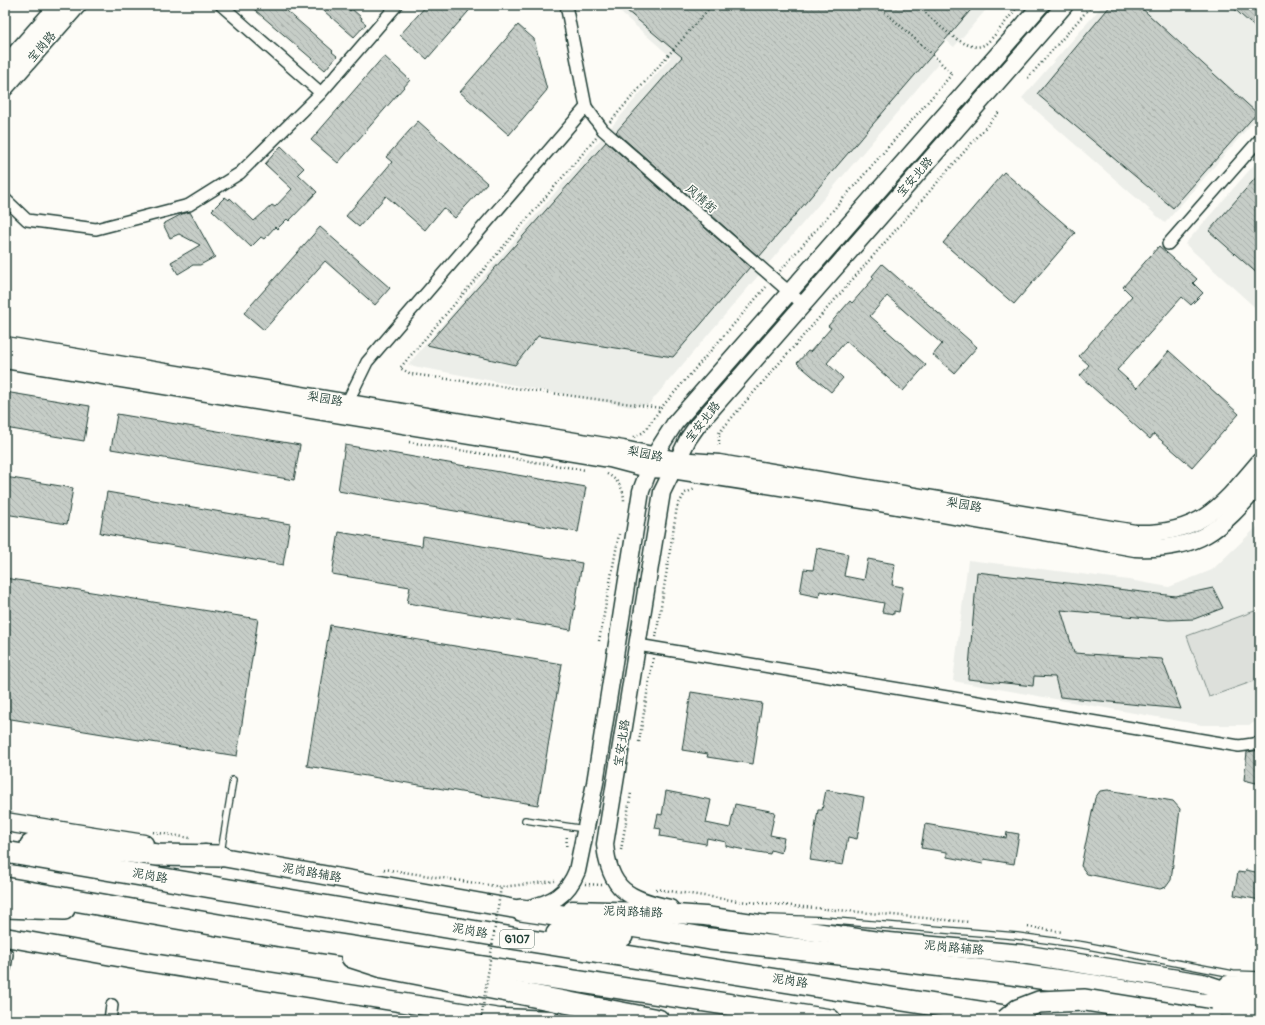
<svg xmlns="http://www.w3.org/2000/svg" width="1265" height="1025" font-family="Pangolin,'LXGW WenKai TC',sans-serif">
  <defs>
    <pattern id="building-back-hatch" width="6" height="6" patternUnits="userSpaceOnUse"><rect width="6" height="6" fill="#c6cdc7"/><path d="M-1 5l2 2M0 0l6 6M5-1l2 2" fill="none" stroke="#aab1ac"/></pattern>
  </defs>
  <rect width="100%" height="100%" fill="#fdfcf7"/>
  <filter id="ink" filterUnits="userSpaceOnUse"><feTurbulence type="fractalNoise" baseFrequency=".025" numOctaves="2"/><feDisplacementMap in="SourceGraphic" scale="8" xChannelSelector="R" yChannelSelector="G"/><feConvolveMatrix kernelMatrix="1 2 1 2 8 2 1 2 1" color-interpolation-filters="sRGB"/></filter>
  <g filter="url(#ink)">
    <g fill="#eceee9">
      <polygon points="612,5 872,5 939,63 649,404 631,407 408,365 671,57"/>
      <polygon points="905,5 990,5 954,47"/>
      <polygon points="1103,5 1260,5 1260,114 1165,223 1022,98"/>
      <polygon points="1260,158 1260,312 1185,244"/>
      <polygon points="1258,526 1260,528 1260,720 1249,725 1202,725 953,681 968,560 1129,580 1169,587 1212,570"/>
    </g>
    <polygon fill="#dde0db" stroke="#7e8e88" points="1260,609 1260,679 1209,697 1187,636"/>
    <g fill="url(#building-back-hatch)" stroke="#1f3d34">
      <polygon points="249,5 280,5 333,51 332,52 337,56 325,70"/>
      <polygon points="317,5 344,5 350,11 352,9 362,18 361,20 366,24 354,37"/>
      <polygon points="427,5 474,5 427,59 400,35"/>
      <polygon points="620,5 975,5 759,257 616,132 682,57"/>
      <polygon points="1111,5 1138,5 1257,113 1173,208 1037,94"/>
      <polygon points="1230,5 1260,5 1260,32"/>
      <polygon points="518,25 534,39 547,90 509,135 460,92"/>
      <polygon points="384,56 410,80 338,163 311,140"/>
      <polygon points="418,121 487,183 455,218 443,208 425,230 386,196 359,227 346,216 392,162 386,157"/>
      <polygon points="606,142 750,267 673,357 538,336 515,365 427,345"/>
      <polygon points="281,146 304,168 298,174 317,192 289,221 287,219 277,229 275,227 264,239 261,237 251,247 212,210 225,197 229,200 230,198 254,221 272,205 275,207 292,189 265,164"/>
      <polygon points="1004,172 1075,233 1014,304 943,243"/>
      <polygon points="1260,173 1260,276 1209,231"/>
      <polygon points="190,212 215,257 200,265 193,265 178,274 171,262 200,245 179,234 170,238 163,224 182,214"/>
      <polygon points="320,227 390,288 375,305 325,261 264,330 244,313"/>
      <polygon points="1159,246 1197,279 1193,283 1203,293 1191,305 1182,297 1117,370 1137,388 1169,351 1239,414 1192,467 1154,434 1150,439 1080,376 1089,365 1079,356 1132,296 1123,287"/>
      <polygon points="882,264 977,347 954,373 933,355 942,344 887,296 870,316 926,365 903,391 846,341 827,363 843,378 831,392 797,363 808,351 810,352 831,328 828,326 850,301 852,303 874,278 872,276"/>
      <polygon points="5,392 90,406 84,441 5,428"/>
      <polygon points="117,414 300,445 294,480 111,449"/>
      <polygon points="345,445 586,487 578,532 338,491"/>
      <polygon points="5,477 73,488 67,524 5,514"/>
      <polygon points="107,492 290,524 283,565 100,533"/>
      <polygon points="339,532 422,546 423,536 582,563 571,630 407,603 410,587 332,574"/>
      <polygon points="817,548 848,554 844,576 864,580 868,559 895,564 892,585 903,587 899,612 894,611 894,614 882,612 884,603 820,591 819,597 800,593 804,569 813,570"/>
      <polygon points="977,572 1175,596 1213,588 1223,608 1194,619 1169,620 1061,610 1074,653 1162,659 1181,709 1060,697 1055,677 1034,676 1033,686 968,679"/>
      <polygon points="5,578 258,619 237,756 5,718"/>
      <polygon points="330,625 562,664 538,805 307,766"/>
      <polygon points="691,692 762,703 753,764 707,757 708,754 682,750"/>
      <polygon points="1260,750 1260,784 1244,780 1247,752"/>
      <polygon points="826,790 864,797 857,839 848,837 843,865 810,860 818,810 822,810"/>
      <polygon points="1108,790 1173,801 1180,809 1171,880 1166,887 1160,889 1087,874 1081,866 1095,798 1100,791"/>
      <polygon points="666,791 711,800 706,823 730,828 735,804 775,812 770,835 784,838 781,853 771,850 770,854 740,849 726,846 726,842 707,838 706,844 660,836 661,829 655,828 658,814 662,815"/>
      <polygon points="925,824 1006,838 1007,832 1019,834 1014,864 984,859 983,864 973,862 947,857 947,852 921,848"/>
      <polygon points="1246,870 1260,873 1260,900 1234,895 1238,872 1245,873"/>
    </g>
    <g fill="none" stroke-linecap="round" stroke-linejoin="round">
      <defs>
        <g id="lane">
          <polyline points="525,820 585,829"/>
          <polyline points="221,852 233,780"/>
          <polyline points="770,918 823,920 1017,936 1083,945 1233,974 1260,975"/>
        </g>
        <g id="street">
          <polyline points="221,5 321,93"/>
          <polyline points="586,107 603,130 804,305"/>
          <polyline points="5,199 27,220 96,229 189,205 240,173 321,93 397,5"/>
          <polyline points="1168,244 1260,139"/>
          <polyline points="346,408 347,403 367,362 586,107 566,5"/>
          <polyline points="638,645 1239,746 1260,743"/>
          <polyline points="5,968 7,954"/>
          <polyline points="110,1020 112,1005"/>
        </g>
        <g id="secondary">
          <polyline points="5,65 58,5"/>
          <polyline points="5,88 78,5"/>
          <path d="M5 345 623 449 677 460 719 463 1135 533C1200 535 1221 507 1260 461"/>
          <path d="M5 360 610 459 648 469 672 470 869 501 1135 548C1199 551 1220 530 1260 484"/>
          <path d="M670 908C628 899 609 890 605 844L662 492 688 439 697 426 1065 5"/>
          <path d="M526 909C552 903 567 896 577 871L595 783 641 491 654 456 675 423 1041 5"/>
        </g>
        <g id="primary">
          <polyline points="5,822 144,844"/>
          <polyline points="205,854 521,910 535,910"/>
          <polyline points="572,910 647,912 705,916 878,941 1022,954 1202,983 1260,1002"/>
          <polyline points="5,937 146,962 512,1020"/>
          <polyline points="1228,985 1260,986"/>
          <polyline points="502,1018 551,1020"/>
        </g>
        <g id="highway">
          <polyline points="31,845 75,846 158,855 220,856"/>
          <polyline points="5,852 518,939 1030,1020"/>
          <polyline points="5,888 287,937 830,1020"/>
          <polyline points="5,907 64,909"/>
          <polyline points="521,910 651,929 710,939 1012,974 1096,986 1201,1004 1260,1008"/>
          <polyline points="557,934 622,936"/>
          <polyline points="352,957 383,967 658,1020"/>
        </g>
      </defs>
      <use href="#lane" stroke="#1f3d34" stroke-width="8"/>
      <use href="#street" stroke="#1f3d34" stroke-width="14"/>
      <use href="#secondary" stroke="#1f3d34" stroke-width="19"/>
      <use href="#primary" stroke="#1f3d34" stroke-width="21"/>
      <use href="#highway" stroke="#1f3d34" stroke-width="24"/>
      <g stroke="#1f3d34" stroke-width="2.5" stroke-dasharray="1 3" stroke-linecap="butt">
        <path d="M917 5C931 17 965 55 984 45 992 41 1012 13 1019 5"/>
        <polyline points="1028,78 1092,5"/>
        <polyline points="610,122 712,5"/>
        <polyline points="596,138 400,368 411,374 661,408"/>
        <polyline points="780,271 952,74 933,55 877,5"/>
        <polyline points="634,437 644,432 661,408 766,287"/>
        <polyline points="409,442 586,470"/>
        <polyline points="719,445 719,433 741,407 999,112"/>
        <path d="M607 474C617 479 624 488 624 501"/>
        <polyline points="656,637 677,507 685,493 695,489"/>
        <polyline points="599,641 619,534"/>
        <polyline points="639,742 653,658"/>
        <polyline points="153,832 190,838"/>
        <polyline points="566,850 567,835"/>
        <polyline points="621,850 631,793"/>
        <polyline points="384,869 501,887 555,881"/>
        <polyline points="585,884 602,885"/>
        <polyline points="656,889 738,901 969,922"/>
        <polyline points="1028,927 1063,932"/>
      </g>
      <use href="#lane" stroke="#fdfcf7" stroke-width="5.5"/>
      <use href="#street" stroke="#fdfcf7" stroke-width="11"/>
      <use href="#secondary" stroke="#fdfcf7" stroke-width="16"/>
      <use href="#primary" stroke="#fdfcf7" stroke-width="18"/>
      <use href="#highway" stroke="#fdfcf7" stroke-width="21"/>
      <defs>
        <polyline id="highway-bridge" points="1006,1020 1018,1010 1039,1002 1085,1000 1210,1020"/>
      </defs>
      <use href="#highway-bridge" stroke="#1f3d34" stroke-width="24" stroke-linecap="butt"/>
      <polyline stroke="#1f3d34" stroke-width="2.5" stroke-dasharray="1 3" stroke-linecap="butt" points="481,1020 501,887"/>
      <use href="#highway-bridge" stroke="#fdfcf7" stroke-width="21"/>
    </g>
  </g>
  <g text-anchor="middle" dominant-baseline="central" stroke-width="3.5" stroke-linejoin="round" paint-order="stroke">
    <rect fill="#fdfcf7" stroke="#62766e" stroke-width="1" x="500" y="930" width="34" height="18" rx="3"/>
    <g font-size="11" font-weight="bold" fill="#1f3d34">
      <text x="517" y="939">G107</text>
    </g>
    <g font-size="12" fill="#1f3d34" stroke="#fdfcf7">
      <text transform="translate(42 47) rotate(-49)">宝岗路</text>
      <text transform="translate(915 177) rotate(-49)">宝安北路</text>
      <text transform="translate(701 199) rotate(41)">风情街</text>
      <text transform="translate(325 399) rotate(10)">梨园路</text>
      <text transform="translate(703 422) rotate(-52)">宝安北路</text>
      <text transform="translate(645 454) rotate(12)">梨园路</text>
      <text transform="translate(964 505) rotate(10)">梨园路</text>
      <text transform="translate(622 743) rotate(-81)">宝安北路</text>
      <text transform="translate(312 873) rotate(10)">泥岗路辅路</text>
      <text transform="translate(150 876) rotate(10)">泥岗路</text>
      <text transform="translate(633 912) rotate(2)">泥岗路辅路</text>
      <text transform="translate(470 931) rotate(10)">泥岗路</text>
      <text transform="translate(954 948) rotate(5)">泥岗路辅路</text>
      <text transform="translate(790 981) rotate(9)">泥岗路</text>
    </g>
  </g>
  <rect width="1265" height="1025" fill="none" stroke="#fdfcf7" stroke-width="20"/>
  <rect x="10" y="10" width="1245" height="1005" fill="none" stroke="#1f3d34" stroke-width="1.5" filter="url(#ink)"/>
</svg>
